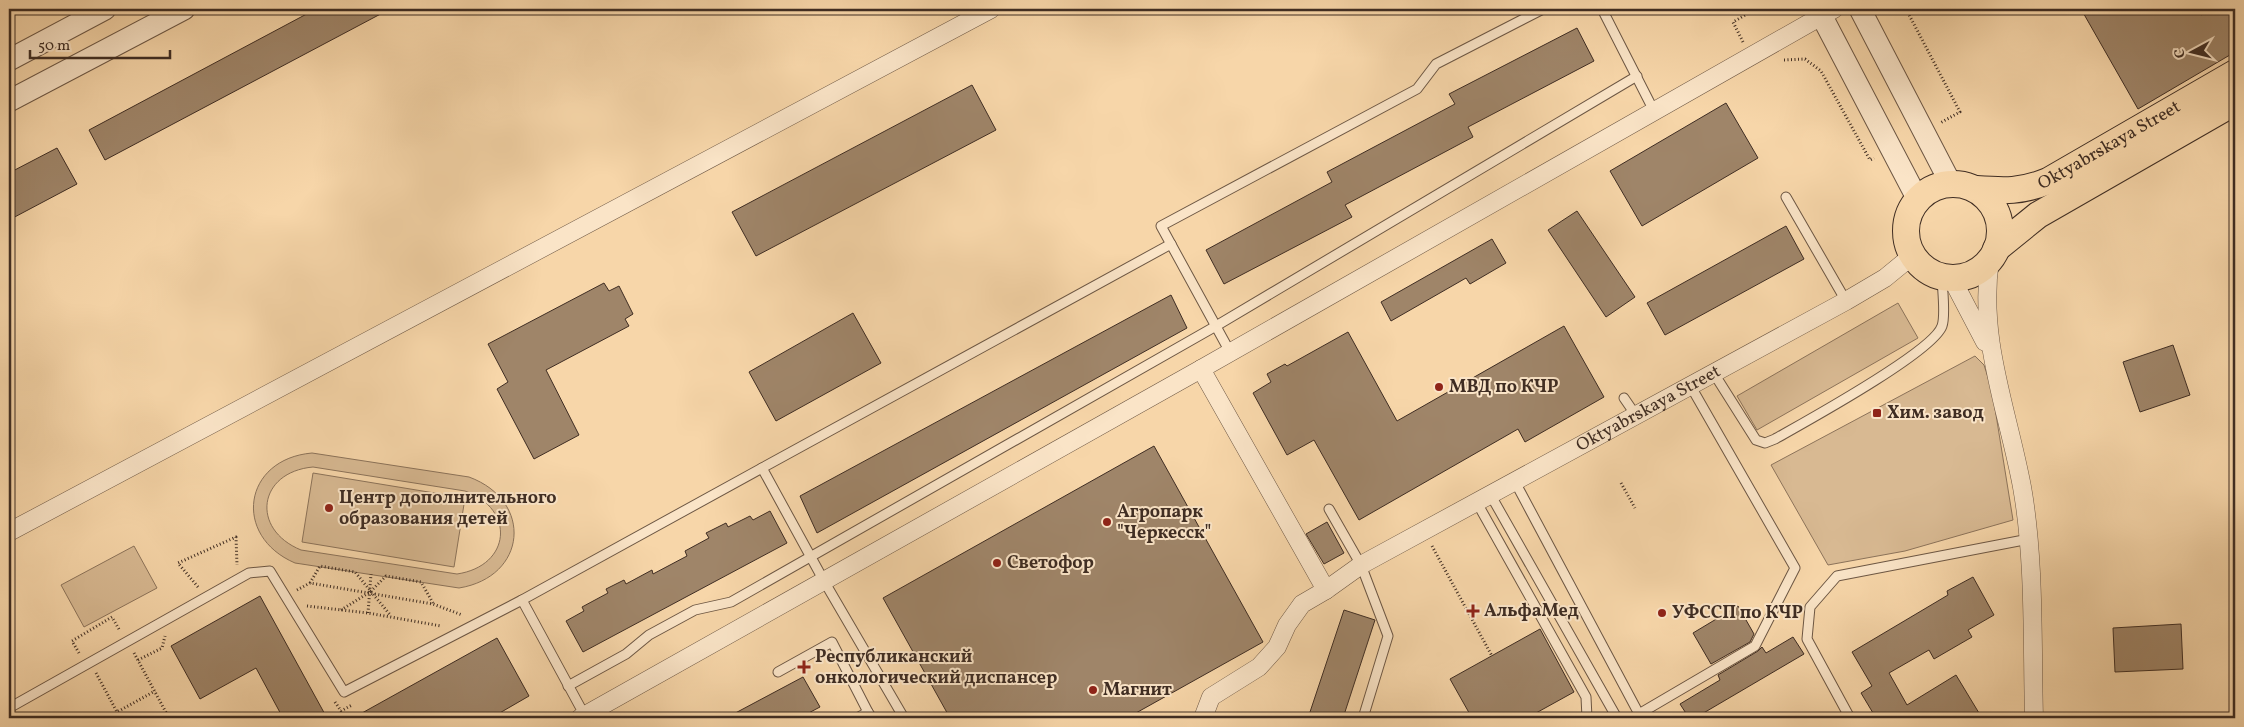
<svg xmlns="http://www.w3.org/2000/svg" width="2244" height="727" font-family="Vollkorn,serif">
  <rect width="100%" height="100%" fill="#f7d6a9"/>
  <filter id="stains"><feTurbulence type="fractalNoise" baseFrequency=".004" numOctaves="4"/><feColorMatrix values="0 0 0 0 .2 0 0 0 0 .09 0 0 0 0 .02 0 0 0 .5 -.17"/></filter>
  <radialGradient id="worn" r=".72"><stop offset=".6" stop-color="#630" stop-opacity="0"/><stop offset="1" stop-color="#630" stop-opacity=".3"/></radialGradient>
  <g fill="#d8b992" stroke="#8c735a" fill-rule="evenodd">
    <polygon points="1898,303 1918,338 1757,430 1737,396"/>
    <polygon points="1975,356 1984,365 1992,390 2013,520 1905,551 1828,565 1771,465"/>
    <path d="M312 453 469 477C534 501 527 577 459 588L295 563C232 536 243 459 312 453ZM313 467 465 491C516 509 511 566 457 574L301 550C250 529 258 472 313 467Z"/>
    <polygon points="313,473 465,498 454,567 302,542"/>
    <polygon points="134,546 157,588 84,627 61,585"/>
  </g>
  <g fill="#9f8569" stroke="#3f2d23">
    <polygon points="316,9 390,9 105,160 89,130"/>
    <polygon points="2081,9 2198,9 2201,15 2211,9 2235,9 2235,52 2138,109"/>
    <polygon points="1577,28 1594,61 1468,127 1473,137 1345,205 1352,217 1224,284 1206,250 1332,182 1327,172 1455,104 1449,94"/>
    <polygon points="972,85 996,130 756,256 732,212"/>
    <polygon points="1726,103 1758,158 1642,226 1610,171"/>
    <polygon points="57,148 77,184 9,220 9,173"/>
    <polygon points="1577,211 1635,297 1606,317 1548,230"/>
    <polygon points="1786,226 1804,259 1665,335 1647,303"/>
    <polygon points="1492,239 1506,263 1470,284 1466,278 1391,321 1381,302"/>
    <polygon points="604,283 609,291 619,286 633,314 625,319 629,326 546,370 579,435 534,459 497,389 508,382 488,344"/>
    <polygon points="1171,295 1187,328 817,533 800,496"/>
    <polygon points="853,313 881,363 776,421 749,372"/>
    <polygon points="1564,326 1604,397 1525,442 1518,429 1359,520 1314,440 1287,455 1253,393 1271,382 1267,374 1285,364 1287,366 1348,332 1397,421"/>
    <polygon points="2173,345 2190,395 2140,412 2123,362"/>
    <polygon points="1154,446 1263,642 1127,718 950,718 883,598"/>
    <polygon points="770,511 787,543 583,652 566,621 584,611 582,607 608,593 606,589 624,580 626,584 652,570 653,574 687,556 685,551 709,538 706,533 726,523 728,527 750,516 753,520"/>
    <polygon points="1327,522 1344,553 1324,564 1306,534"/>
    <polygon points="1973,577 1994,615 1968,630 1972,637 1934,659 1929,650 1889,673 1907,705 1956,675 1982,718 1876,718 1861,693 1872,686 1852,652 1948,595 1947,591"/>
    <polygon points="260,596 327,718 283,718 256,668 200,699 171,646"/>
    <polygon points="1738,606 1754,634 1750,642 1711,664 1693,633"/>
    <polygon points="1344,610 1375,620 1343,718 1308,718"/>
    <polygon points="2181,624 2183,669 2115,672 2113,628"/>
    <polygon points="1540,629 1574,692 1527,718 1472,718 1450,679"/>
    <polygon points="1793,637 1804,654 1695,718 1689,718 1680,704 1720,680 1718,675 1758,651 1762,647 1766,653"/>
    <polygon points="497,638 529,696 491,718 353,718"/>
    <polygon points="803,677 820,707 799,718 726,718"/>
  </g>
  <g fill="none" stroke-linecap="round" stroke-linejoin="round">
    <defs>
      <g id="service">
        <polyline points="1602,9 1654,111"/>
        <polyline points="1786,197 1846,301"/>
        <polyline points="1230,352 1161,226 1417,89 1436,64 1543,9"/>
        <path d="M1713 372 1756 440 1765 443 1775 439C1805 422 1933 352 1942 326 1946 315 1942 288 1942 276"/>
        <polyline points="1624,398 1635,414"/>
        <polyline points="1514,480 1639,714 1755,646 1795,568 1690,385"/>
        <polyline points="1490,494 1617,718"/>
        <polyline points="1476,501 1586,697 1587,718"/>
        <polyline points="1329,509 1361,565 1388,636 1363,718"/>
        <polyline points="778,672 832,642 868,712"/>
        <polyline points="568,686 626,654 649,635 695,610 731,602 1216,326 1637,76"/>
        <polyline points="9,708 249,573 270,571 344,692 522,600"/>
        <polyline points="585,716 522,600 762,468"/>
        <polyline points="857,718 868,712 872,718"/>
        <polyline points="904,718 824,581 762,468 1171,244"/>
        <polyline points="1850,718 1807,639 1810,607 1837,576 2029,539"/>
      </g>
      <g id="minor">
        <path d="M1990 260C1978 339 2008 411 2022 487 2035 560 2032 644 2034 718"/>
        <polyline points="1951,277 1985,342"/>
        <polyline points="1201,369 1326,590"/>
        <polyline points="9,532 991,9"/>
        <polyline points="580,718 1201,369 1834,9"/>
        <path id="s1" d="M1203 718 1211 697 1259 667 1277 647 1287 625 1302 604 1326 590 1361 565 1846 301 1885 278 1913 255"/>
      </g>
      <g id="tertiary">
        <polyline points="1818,9 1918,200"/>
        <polyline points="1860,9 1951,184"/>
        <polyline points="9,60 105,9"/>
        <polyline points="9,101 184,9"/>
      </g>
      <g id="primary">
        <circle cx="1953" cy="231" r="47"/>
        <path id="s2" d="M1976 189C2005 191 2021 192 2048 181L2235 73"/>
        <polyline points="1996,249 2038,215 2235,102"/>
      </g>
    </defs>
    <use href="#service" stroke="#6d5744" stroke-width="11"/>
    <use href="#minor" stroke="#6d5744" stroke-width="19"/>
    <use href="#tertiary" stroke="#6d5744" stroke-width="23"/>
    <use href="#primary" stroke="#3f2d23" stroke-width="28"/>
    <g stroke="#3f2d23" stroke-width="3" stroke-dasharray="1 2.5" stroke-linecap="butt">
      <polyline points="1906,9 1960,112 1940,123"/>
      <polyline points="1743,42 1733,22 1756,9"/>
      <polyline points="1784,60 1805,59 1821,71 1870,160 1874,158"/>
      <polyline points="1621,483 1635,508"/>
      <polyline points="1432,546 1492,656"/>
      <polyline points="310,583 320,566 355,572 391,616"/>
      <polyline points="198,587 178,563 236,537 237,565"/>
      <polyline points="297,590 310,583 433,604 462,615"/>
      <polyline points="307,606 368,613 441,626"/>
      <polyline points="341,610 370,592 386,576 421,582 433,603"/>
      <polyline points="368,613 371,574"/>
      <polyline points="79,653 72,641 112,617 120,631"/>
      <polyline points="134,653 169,718"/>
      <polyline points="138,660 162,648 165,636"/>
      <polyline points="96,673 117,712 155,691"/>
      <polyline points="335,702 341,711 352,705"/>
    </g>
    <use href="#service" stroke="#fae4c7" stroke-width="9"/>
    <use href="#minor" stroke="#fae4c7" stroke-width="18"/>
    <use href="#tertiary" stroke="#fae4c7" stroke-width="21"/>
    <use href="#primary" stroke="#f7d6a9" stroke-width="26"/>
  </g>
  <g fill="#8f2418" stroke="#fae4c7" stroke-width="2">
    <circle cx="1439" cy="387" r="5"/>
    <rect x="1872" y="408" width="10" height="10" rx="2.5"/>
    <circle cx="329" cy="508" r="5"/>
    <circle cx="1107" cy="522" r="5"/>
    <circle cx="997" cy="563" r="5"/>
    <path d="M1470.5 603.5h5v5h5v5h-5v5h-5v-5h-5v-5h5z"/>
    <circle cx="1662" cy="613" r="5"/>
    <path d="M801.5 659.5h5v5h5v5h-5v5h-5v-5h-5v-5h5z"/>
    <circle cx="1093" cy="690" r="5"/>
  </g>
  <g text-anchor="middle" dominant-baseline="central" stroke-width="4" stroke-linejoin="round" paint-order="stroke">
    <g font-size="18" fill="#3f2d23" stroke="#fae4c7">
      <text stroke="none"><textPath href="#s2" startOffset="144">Oktyabrskaya Street</textPath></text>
      <text stroke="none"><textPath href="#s1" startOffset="554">Oktyabrskaya Street</textPath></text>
    </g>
    <g font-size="18" font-weight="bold" fill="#3f2d23" stroke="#fae4c7" text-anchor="start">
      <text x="1449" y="387">МВД по КЧР</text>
      <text x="1887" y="413">Хим. завод</text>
      <text x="339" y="498">Центр дополнительного<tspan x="339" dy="21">образования детей</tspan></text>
      <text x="1117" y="512">Агропарк<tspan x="1117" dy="21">"Черкесск"</tspan></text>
      <text x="1007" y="563">Светофор</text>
      <text x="1484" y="611">АльфаМед</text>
      <text x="1672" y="613">УФССП по КЧР</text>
      <text x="815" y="657">Республиканский<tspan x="815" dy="21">онкологический диспансер</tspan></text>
      <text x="1103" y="690">Магнит</text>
    </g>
  </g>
  <rect width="2244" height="727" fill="none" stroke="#f7d6a9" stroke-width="30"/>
  <rect x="10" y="10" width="2224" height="707" fill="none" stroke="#3f2d23" stroke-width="2.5"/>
  <rect x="15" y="15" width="2214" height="697" fill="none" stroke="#3f2d23"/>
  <g transform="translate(2192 52) rotate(263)" stroke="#fae4c7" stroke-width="4" paint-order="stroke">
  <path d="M0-4L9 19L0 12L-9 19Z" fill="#3f2d23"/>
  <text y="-8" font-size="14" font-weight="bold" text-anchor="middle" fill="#3f2d23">С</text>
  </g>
  <path d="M30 50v8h140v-8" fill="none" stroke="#3f2d23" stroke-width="2.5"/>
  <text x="38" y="50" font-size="15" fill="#3f2d23" stroke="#fae4c7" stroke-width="4" paint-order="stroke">50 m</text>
  <rect width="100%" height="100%" filter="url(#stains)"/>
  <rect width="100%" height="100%" fill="url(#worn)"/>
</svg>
